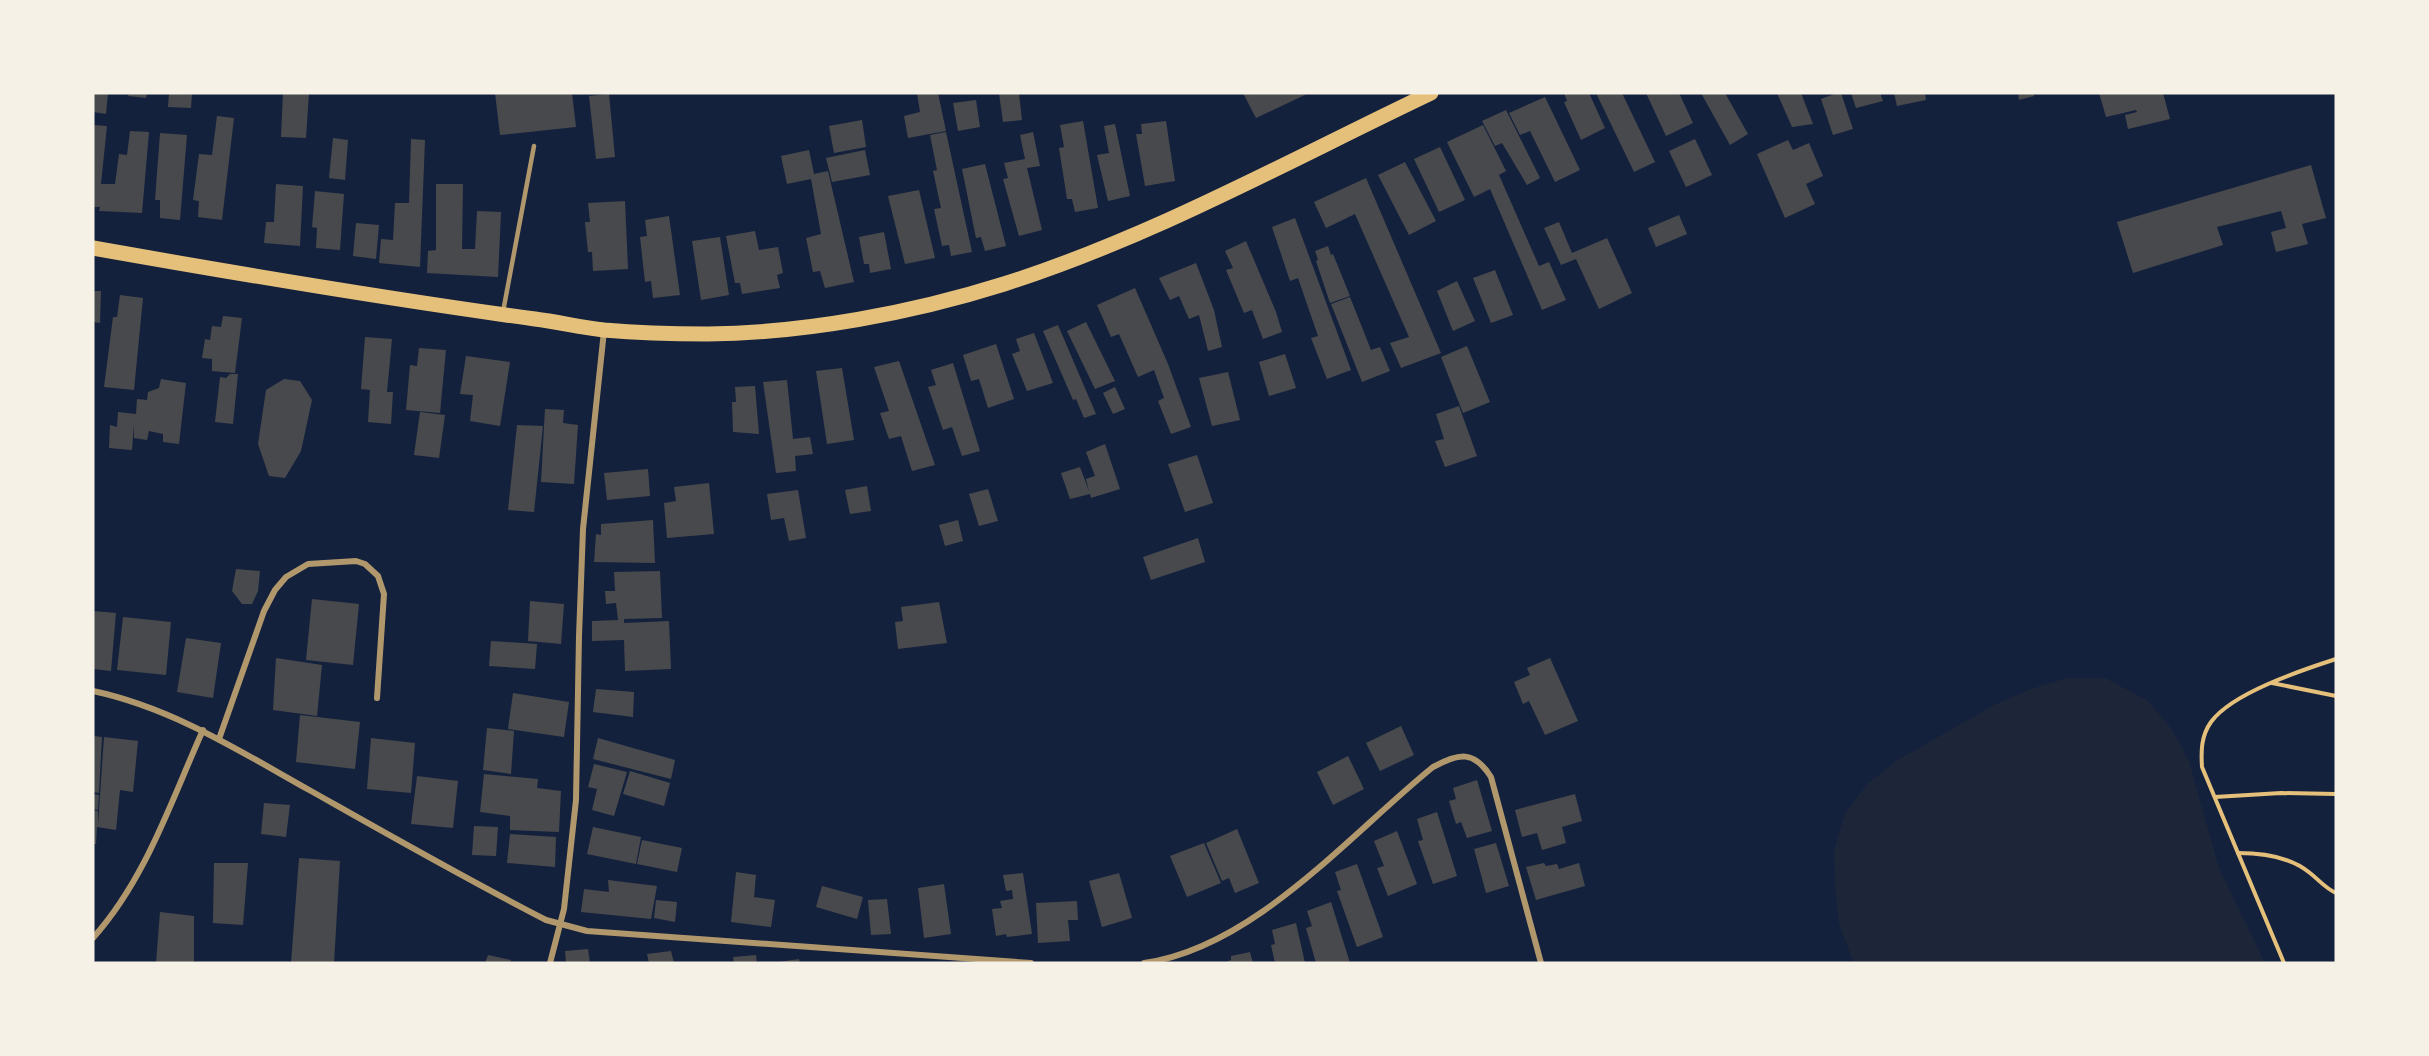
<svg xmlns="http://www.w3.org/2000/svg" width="2429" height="1056" font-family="Barlow,sans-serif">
  <rect width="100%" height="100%" fill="#14213d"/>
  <polygon fill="#1d2539" points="2067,678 2105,678 2147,700 2171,728 2189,761 2219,868 2265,963 1854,963 1839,924 1835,887 1834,851 1845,814 1867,784 1896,761 1996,704 2031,689"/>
  <g fill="#48494c">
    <polygon points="93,93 108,93 106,114 93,112"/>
    <polygon points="129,93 147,93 146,98 128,96"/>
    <polygon points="169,93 192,93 191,108 168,107"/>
    <polygon points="283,93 309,93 306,138 281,137"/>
    <polygon points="495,93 572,93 576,127 500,135"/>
    <polygon points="917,93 938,93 946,131 908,138 904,116 920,112"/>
    <polygon points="999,93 1019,93 1022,120 1003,122"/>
    <polygon points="1243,93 1309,93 1256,118"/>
    <polygon points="1564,93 1589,93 1605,128 1581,140 1564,102 1567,101"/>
    <polygon points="1596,93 1622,93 1655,162 1634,172"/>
    <polygon points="1646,93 1679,93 1693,123 1666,136"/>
    <polygon points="1701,93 1725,93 1748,134 1730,145"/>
    <polygon points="1777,93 1801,93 1813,124 1792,127"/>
    <polygon points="1837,93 1841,93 1853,129 1833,135 1821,99"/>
    <polygon points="1851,93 1880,93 1883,101 1856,108"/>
    <polygon points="1894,93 1925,93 1926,100 1897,106"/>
    <polygon points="2018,93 2034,93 2034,96 2019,100"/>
    <polygon points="2099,93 2163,93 2170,119 2128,129 2125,115 2137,112 2136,110 2106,117"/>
    <polygon points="609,94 615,157 596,159 589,96"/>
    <polygon points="1545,97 1580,170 1555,182 1530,131 1520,135 1509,113"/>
    <polygon points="976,100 980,127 958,131 953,103"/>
    <polygon points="1506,110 1540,178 1527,185 1502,143 1495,146 1482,121"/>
    <polygon points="217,116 234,118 222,220 198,217 199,201 193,200 199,154 212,155"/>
    <polygon points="862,120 866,147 834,153 829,126"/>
    <polygon points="1083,121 1098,208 1075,212 1072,199 1067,199 1059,148 1064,147 1060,125"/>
    <polygon points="1166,121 1175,181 1145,186 1136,134 1142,134 1141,124"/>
    <polygon points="1115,124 1130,196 1108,201 1097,155 1109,153 1104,126"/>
    <polygon points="93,125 107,126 101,184 115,184 119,154 127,155 130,131 149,132 142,213 99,211 100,207 93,207"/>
    <polygon points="1483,125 1506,171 1499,175 1539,266 1549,262 1566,300 1542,310 1490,189 1474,197 1447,142"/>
    <polygon points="946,132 972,252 951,256 949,245 942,246 934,209 941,208 933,171 937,170 930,135"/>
    <polygon points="1033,132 1040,166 1027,168 1042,230 1019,236 1003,179 1008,178 1004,163 1025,159 1020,135"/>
    <polygon points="160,133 187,135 180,220 160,218 160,200 155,200"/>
    <polygon points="333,138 348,140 345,180 329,178"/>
    <polygon points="411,139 425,140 420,267 379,263 381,239 393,240 395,203 409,203"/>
    <polygon points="1695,139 1712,175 1686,187 1669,151"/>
    <polygon points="1788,140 1793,150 1809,143 1823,176 1806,184 1815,204 1785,218 1757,154"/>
    <polygon points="1440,147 1465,200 1439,212 1414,159"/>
    <polygon points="809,150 814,174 828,171 854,282 825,288 820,271 813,272 806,238 821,234 811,179 787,184 781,156"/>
    <polygon points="865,150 870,175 832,182 826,158"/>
    <polygon points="1405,162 1436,221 1409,235 1378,175"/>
    <polygon points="985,164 1006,246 985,251 981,237 976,238 962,169"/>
    <polygon points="2311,165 2326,218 2302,224 2308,244 2276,252 2271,232 2286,228 2281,211 2217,227 2223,245 2133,273 2117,222"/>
    <polygon points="1366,178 1441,353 1401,368 1390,343 1409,337 1355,214 1326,228 1314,202"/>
    <polygon points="276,184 303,186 300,246 264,243 266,222 274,222"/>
    <polygon points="436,184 463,184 462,249 475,249 477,211 501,212 498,277 427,273 428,251 436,250"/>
    <polygon points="919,190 935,258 905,264 888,196"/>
    <polygon points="315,191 344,194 340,250 316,248 317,228 312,227"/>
    <polygon points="625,201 628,269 593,271 592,252 588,252 585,222 590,222 588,203"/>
    <polygon points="1679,215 1687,234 1656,247 1648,228"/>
    <polygon points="669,216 680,295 653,298 651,281 645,282 640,237 647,236 645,220"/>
    <polygon points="1295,218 1351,370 1327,379 1311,338 1318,336 1298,278 1290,281 1272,227"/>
    <polygon points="1559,222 1572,253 1607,238 1632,293 1599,309 1576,259 1561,265 1544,228"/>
    <polygon points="356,223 379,225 376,259 353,256"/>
    <polygon points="755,231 759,250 778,247 783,273 777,275 780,288 742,294 740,283 735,283 726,236"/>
    <polygon points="884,232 891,269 870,273 869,264 864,264 859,237"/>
    <polygon points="720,237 729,295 701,300 692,241"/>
    <polygon points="1246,241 1276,312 1282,332 1263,339 1252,310 1244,313 1226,270 1233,268 1225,251"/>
    <polygon points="1328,246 1331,255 1333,254 1350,296 1330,303 1316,261 1318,260 1315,251"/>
    <polygon points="1196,263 1214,310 1222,347 1208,351 1199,315 1189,319 1179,296 1170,300 1159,278"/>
    <polygon points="1495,270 1513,315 1491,323 1473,278"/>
    <polygon points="1457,281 1475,321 1453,331 1437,291"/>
    <polygon points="1135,288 1168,364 1191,427 1171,434 1158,401 1164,398 1154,370 1138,377 1119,334 1111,337 1097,305"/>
    <polygon points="93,291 101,291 100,323 93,322"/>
    <polygon points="120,295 143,298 134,390 104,387 113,317 117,317"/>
    <polygon points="1350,297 1371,350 1380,347 1390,371 1362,382 1331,304"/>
    <polygon points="223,316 242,318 235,373 212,371 212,359 202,358 205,339 210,340 212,326 221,327"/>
    <polygon points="1086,322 1115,381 1095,389 1067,331"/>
    <polygon points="1058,325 1096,414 1084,418 1076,399 1073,400 1043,331"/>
    <polygon points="1034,333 1053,383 1027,391 1012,354 1020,351 1016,339"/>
    <polygon points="365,337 392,339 387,392 393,392 391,424 368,422 370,390 361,389"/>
    <polygon points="996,344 1014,399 988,408 979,379 971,381 963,355"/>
    <polygon points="1467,346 1490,402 1463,413 1441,357"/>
    <polygon points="419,348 446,350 440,413 406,410 410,365 417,366"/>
    <polygon points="1285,354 1296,388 1269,396 1259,362"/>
    <polygon points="466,356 510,362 500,426 470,421 473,395 460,394"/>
    <polygon points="899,361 935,465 912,471 901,436 889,439 880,413 889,411 874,367"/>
    <polygon points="953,363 980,451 962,456 952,427 943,430 928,387 936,385 931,370"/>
    <polygon points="842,368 854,440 827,444 816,371"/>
    <polygon points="1228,372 1240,420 1212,426 1199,378"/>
    <polygon points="230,374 238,374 233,424 215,422 220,377 226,378"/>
    <polygon points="161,379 186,383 179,444 163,442 163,434 149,431 147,440 134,438 134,424 132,450 109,448 110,425 117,427 118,412 136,414 137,399 147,400 148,392 159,388"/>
    <polygon points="284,379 300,381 312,400 301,451 285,478 269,476 258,444 266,390"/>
    <polygon points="787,380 793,439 810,437 813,454 795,456 796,471 776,473 763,382"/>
    <polygon points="755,386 759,434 733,432 732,402 736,402 735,387"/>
    <polygon points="1115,387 1125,409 1113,414 1103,393"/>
    <polygon points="1459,406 1477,456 1445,467 1435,441 1444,439 1436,414"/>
    <polygon points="545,409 564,410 563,423 578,425 574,484 541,482"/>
    <polygon points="420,412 445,415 439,458 414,455"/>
    <polygon points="517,425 543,426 534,512 508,510"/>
    <polygon points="1105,444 1120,489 1091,498 1090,494 1070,499 1061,473 1080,467 1089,491 1086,479 1095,476 1086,452"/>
    <polygon points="1197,455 1213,503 1185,512 1168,464"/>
    <polygon points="648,469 650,496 607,500 604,473"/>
    <polygon points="709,483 714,534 667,538 664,503 676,501 674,487"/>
    <polygon points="867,486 871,511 850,514 845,490"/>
    <polygon points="988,489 998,521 979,526 969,494"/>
    <polygon points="798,490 806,538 789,541 784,518 771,520 767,494"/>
    <polygon points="653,520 655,563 594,562 596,534 601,535 601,524"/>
    <polygon points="958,520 963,541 945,546 939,525"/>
    <polygon points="1198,538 1205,562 1151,580 1143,557"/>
    <polygon points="236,569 260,571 258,591 252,604 242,604 232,591"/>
    <polygon points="660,571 662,618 624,619 624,623 669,621 671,669 625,671 624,640 592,641 592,621 618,620 616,603 606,604 605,591 615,591 614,572"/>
    <polygon points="312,599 359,604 353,665 306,660"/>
    <polygon points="530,601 564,604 561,644 528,641"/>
    <polygon points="939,602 947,643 898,649 895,622 903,621 901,607"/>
    <polygon points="93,611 116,613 111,671 93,669"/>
    <polygon points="123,617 171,622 166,675 117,670"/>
    <polygon points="186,638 221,643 213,698 177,692"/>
    <polygon points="491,641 537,644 535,669 489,666"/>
    <polygon points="276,658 322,665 317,716 273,710"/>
    <polygon points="1550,658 1578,721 1545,735 1529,701 1523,704 1514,682 1530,675 1527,668"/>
    <polygon points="596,689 634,692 633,717 593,712"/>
    <polygon points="513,693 569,702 564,737 508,729"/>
    <polygon points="300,715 360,722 355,769 296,762"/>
    <polygon points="1401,726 1414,755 1380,771 1366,743"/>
    <polygon points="487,728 514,731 511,774 483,770"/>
    <polygon points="93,736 102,737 99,793 93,792"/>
    <polygon points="104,737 138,741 133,792 120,790 116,830 97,827 96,844 93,844 93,810 98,811 98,825"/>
    <polygon points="371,738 415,743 411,793 367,789"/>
    <polygon points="598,738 675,760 671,779 593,759"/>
    <polygon points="1348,756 1364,789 1333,805 1317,772"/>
    <polygon points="594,764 627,772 614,816 592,810 597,789 588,787"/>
    <polygon points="630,771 670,783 664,806 623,794"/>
    <polygon points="484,774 538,779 537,788 561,791 559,832 510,830 510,816 480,812"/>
    <polygon points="417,776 458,781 453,828 411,824"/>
    <polygon points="1477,780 1492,831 1467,838 1461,822 1456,824 1449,801 1456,799 1453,788"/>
    <polygon points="93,794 99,795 98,810 93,809"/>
    <polygon points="1575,794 1582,821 1562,827 1566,843 1542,850 1537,833 1522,837 1515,810"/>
    <polygon points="264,803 290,805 286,837 261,834"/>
    <polygon points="1437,812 1457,876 1433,884 1418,841 1423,840 1417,819"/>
    <polygon points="474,826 498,827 496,856 472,855"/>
    <polygon points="593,827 641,837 636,864 587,854"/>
    <polygon points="1237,829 1259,883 1235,893 1229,878 1222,881 1206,843"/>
    <polygon points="1397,831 1417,884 1388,896 1377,868 1384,866 1374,841"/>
    <polygon points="510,834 556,837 555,867 507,863"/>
    <polygon points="642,840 682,848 677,872 637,864"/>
    <polygon points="1204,843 1221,883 1187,897 1170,856"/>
    <polygon points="1496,843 1509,886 1486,893 1474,849"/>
    <polygon points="299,858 340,861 334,963 291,963"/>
    <polygon points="214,863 248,863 243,925 213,923"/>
    <polygon points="1544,863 1546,866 1557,864 1559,869 1579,863 1585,886 1536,900 1526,867"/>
    <polygon points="1357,864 1383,937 1357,947 1337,891 1341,890 1335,872"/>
    <polygon points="736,872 756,875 754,897 775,900 771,927 731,922"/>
    <polygon points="1023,873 1032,934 1007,937 1006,934 996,936 992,909 1002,908 1000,901 1013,899 1012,890 1006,891 1003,875"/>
    <polygon points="1119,873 1132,918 1102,927 1089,881"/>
    <polygon points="608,880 657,886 651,919 581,912 584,889 609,892"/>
    <polygon points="944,884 951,934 924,938 918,888"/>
    <polygon points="822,886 863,897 857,919 816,907"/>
    <polygon points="887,899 891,934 871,935 868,900"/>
    <polygon points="656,900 677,902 675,922 654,918"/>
    <polygon points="1077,901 1078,920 1068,920 1070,941 1038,943 1036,903"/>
    <polygon points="1331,902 1350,963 1316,963 1306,928 1312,926 1307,911"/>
    <polygon points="160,912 194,916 194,963 156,963"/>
    <polygon points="1296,923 1305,963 1275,963 1271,945 1275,944 1272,930"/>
    <polygon points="588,949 590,963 566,963 565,951"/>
    <polygon points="671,951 674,963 649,963 647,954"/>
    <polygon points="1250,952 1253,963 1223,963 1231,960 1231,956"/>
    <polygon points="488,955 511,960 510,963 485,963"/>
    <polygon points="756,955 757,963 734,963 733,957"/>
    <polygon points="799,959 800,963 778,963 778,962"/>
  </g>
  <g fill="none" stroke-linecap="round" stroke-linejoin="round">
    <g stroke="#e5c07b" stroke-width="4">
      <polyline points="2272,683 2336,696"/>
      <polyline points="2215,797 2281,793 2336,794"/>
      <path d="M2238 853C2262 853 2291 857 2310 873 2319 880 2325 888 2336 893"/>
      <path d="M2284 963 2202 767C2201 751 2201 736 2211 722 2232 693 2302 670 2336 659"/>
    </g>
    <polyline stroke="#b1986c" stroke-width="4.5" points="503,312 534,146"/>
    <g stroke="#b1986c" stroke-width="6">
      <path d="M93 691C173 708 241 752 311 791 389 835 466 879 546 920L587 931 1031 963"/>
      <polyline points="219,739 264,611 275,590 286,577 308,564 356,561 365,564 378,576 384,594 377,698"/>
      <path d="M93 938C146 879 171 801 203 730"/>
      <polyline points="550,963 564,909 576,800 579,636 583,529 604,331"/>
      <path d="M1144 963C1254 948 1350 834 1433 767 1459 753 1474 750 1491 777L1541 963"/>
    </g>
    <path stroke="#e5c07b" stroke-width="15" d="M93 248C240 274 387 299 535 319 558 322 580 327 604 330 638 333 674 334 708 334 805 333 912 313 1004 284 1152 237 1290 160 1431 93"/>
  </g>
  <rect width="2429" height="1056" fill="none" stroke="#f6f1e7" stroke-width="189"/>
</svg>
